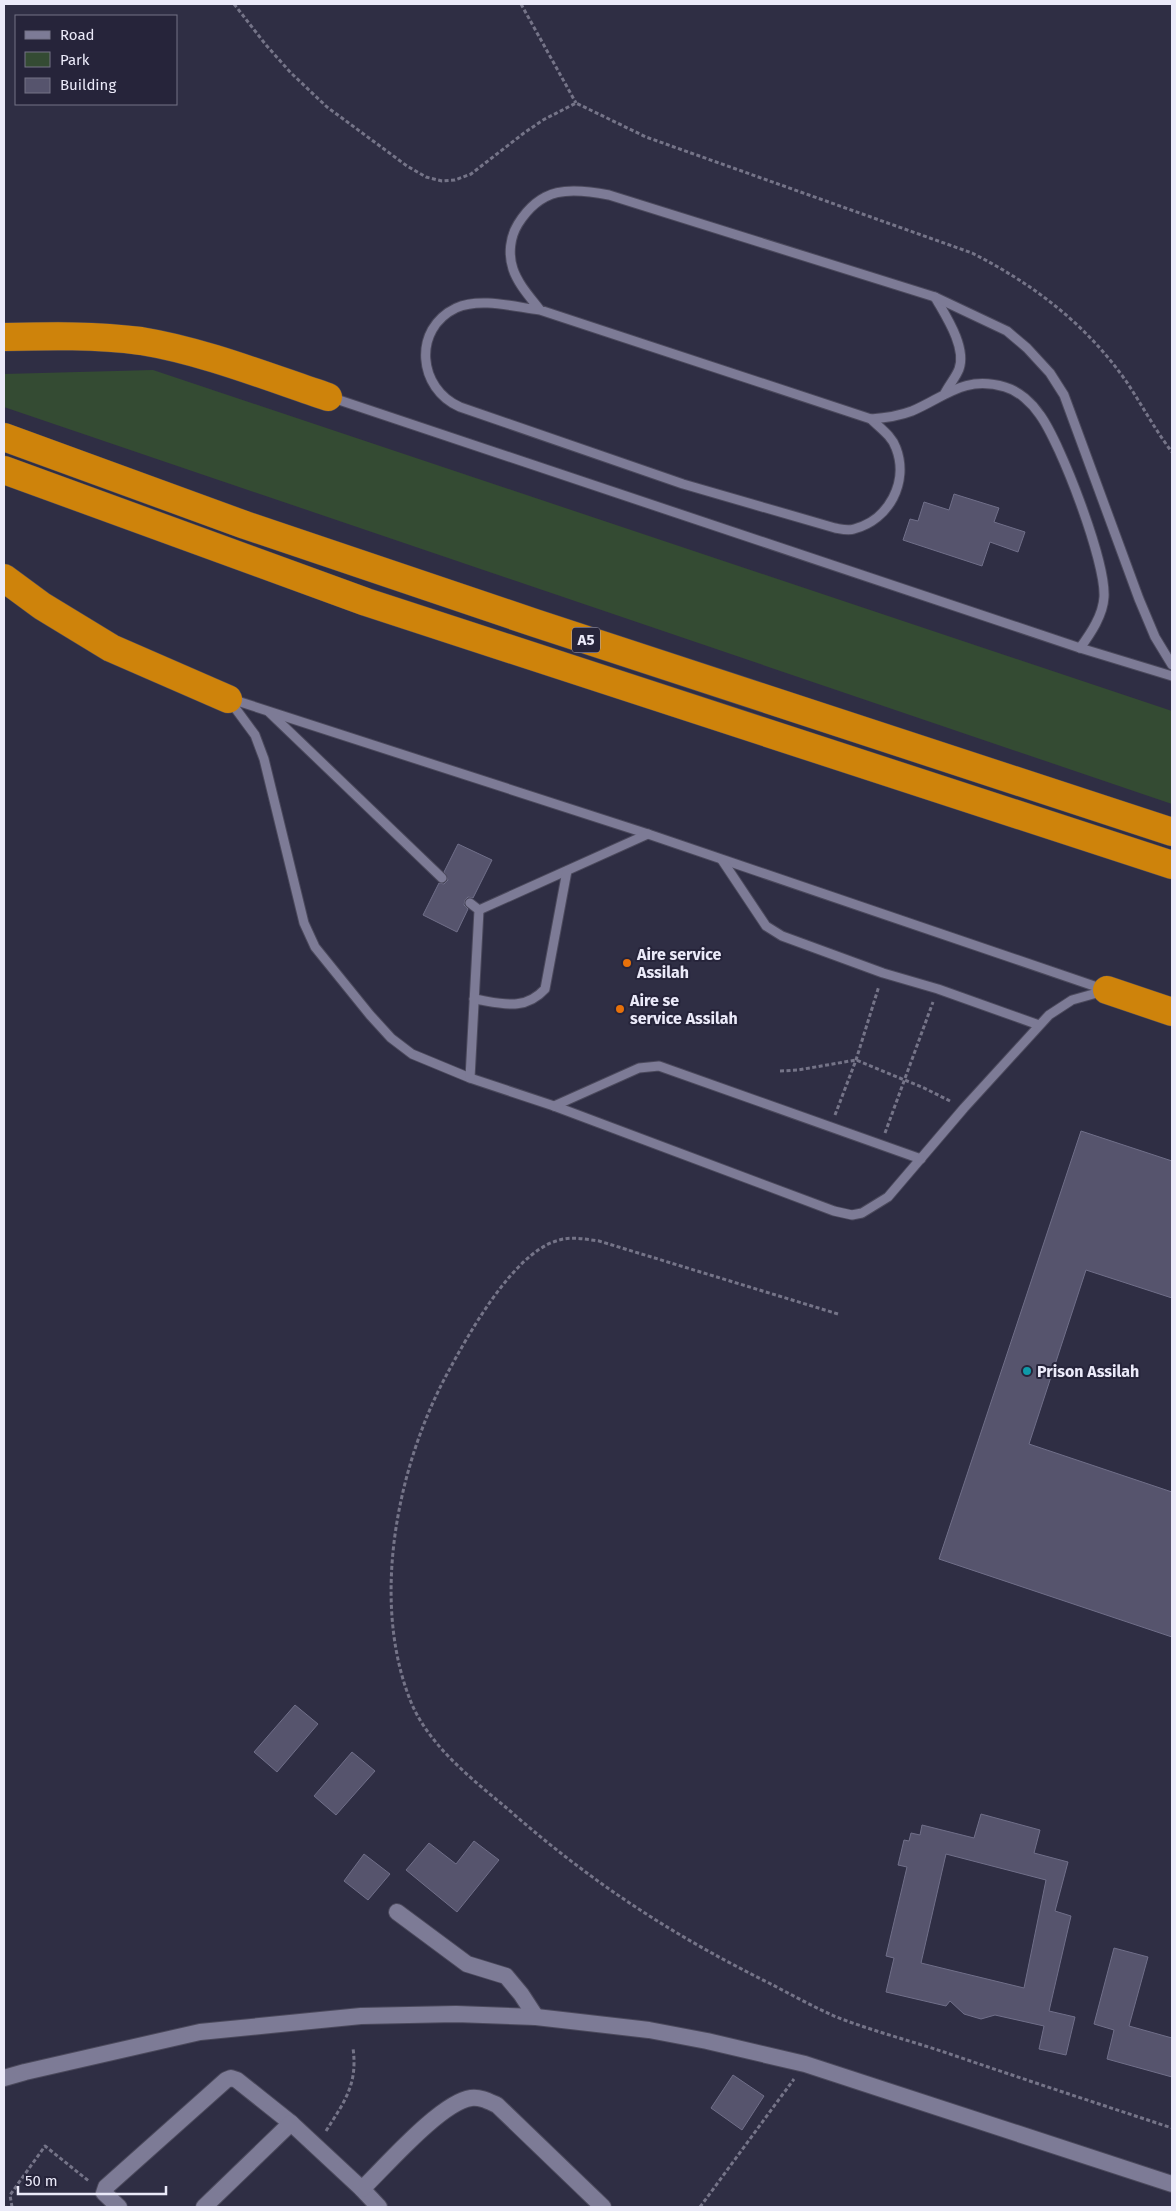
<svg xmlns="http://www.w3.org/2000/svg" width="1176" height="2211" font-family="'Fira Sans',sans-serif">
  <rect width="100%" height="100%" fill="#2f2e44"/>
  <polygon fill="#344b33" points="153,370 1172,711 1172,804 4,407 4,374"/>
  <g fill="#56546d" stroke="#706f89" fill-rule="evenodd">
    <polygon points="954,494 999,508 994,522 1025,532 1018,552 990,542 982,566 903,540 910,519 918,521 924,502 949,510"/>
    <polygon points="458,844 492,860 473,898 468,897 465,900 464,905 468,909 457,932 423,915 439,883 444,884 448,880 444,872"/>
    <polygon points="1081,1131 1172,1161 1172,1298 1086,1270 1029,1444 1172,1492 1172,1637 939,1559"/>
    <polygon points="295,1705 318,1724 277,1772 254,1752"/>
    <polygon points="352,1752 375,1771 336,1815 314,1796"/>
    <path d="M981 1814 1040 1830 1034 1853 1068 1862 1055 1911 1071 1916 1049 2011 1075 2017 1066 2055 1039 2049 1044 2026 995 2015 981 2019 964 2014 950 2001 946 2006 886 1992 894 1958 886 1956 907 1867 898 1865 904 1840 909 1841 911 1833 920 1835 922 1825 974 1838ZM946 1854 1046 1880 1024 1988 921 1963Z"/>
    <polygon points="474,1841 499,1860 457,1912 406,1870 429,1843 456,1864"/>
    <polygon points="364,1854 390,1874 368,1900 344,1881"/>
    <polygon points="1114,1948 1148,1957 1129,2026 1172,2038 1172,2077 1107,2059 1114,2030 1094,2024"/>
    <polygon points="733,2075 764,2096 742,2130 711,2108"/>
  </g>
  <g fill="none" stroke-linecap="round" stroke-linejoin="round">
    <defs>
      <g id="lane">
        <path d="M935 297C945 315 967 347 959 369 956 377 949 385 945 393"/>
        <path d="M540 310C515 307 480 297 456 308 412 329 418 389 460 407L683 484 835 528C841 529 848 531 854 529 889 520 909 482 896 448 892 436 880 428 871 419L540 310C530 297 518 284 513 269 508 254 510 237 518 224 541 187 569 187 609 195L935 297 1007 331 1027 348 1050 373 1064 395 1139 599 1155 637 1172 665"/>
        <polyline points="330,397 1080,648 1172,676"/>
        <path d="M871 419C885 418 899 416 912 411 945 397 964 375 1005 387 1019 391 1032 403 1040 415 1061 444 1106 562 1104 597 1103 615 1091 633 1080 648"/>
        <polyline points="231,699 648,834 1103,989"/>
        <polyline points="230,701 255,735 264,759 304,923 315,947 370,1015 391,1038 412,1054 470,1078 554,1106 834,1211 852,1215 862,1213 888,1197 964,1108 1049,1015 1072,1000 1104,991"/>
        <polyline points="269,712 442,878"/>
        <polyline points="722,860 766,926 782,936 883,973 938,989 1039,1025"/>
        <polyline points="479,910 648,834"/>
        <path d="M474 999C501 1003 524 1012 545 989L567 871"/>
        <polyline points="470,1078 479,910 470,903"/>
        <polyline points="554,1106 639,1068 659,1066 921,1159"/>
      </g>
      <g id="street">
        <polyline points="397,1912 467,1964 506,1976 521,1994 536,2017"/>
        <polyline points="4,2078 25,2072 200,2032 361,2016 456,2014 536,2017 649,2030 707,2041 805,2064 1172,2184"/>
        <polyline points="362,2189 379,2207"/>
        <polyline points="119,2207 104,2193 106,2187 226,2080 231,2078 237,2080 291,2123"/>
        <path d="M204 2207 291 2123 362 2189C385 2167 441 2102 471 2098 481 2097 488 2101 497 2105L603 2207"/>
      </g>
      <g id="highway">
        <path d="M4 337C49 336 96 335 141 341 203 351 268 377 328 397"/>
        <polyline points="4,437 245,525 535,623 1172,832"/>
        <polyline points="4,470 366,602 1172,865"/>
        <polyline points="4,578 42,606 111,648 228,699"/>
        <polyline points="1107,990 1172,1012"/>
      </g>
    </defs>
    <use href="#lane" stroke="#4b495c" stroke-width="11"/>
    <use href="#street" stroke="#4b495c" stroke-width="18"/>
    <use href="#highway" stroke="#4b495c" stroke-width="29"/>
    <g stroke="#757488" stroke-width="3" stroke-dasharray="4 2.5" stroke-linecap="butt">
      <path d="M234 4 266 45 291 73 327 107 407 166 426 177 442 181 455 180 471 174 524 133 543 120 576 103 646 137 972 253C1033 284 1086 324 1126 381 1142 405 1155 430 1172 452"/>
      <polyline points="521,4 576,103"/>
      <polyline points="780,1071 798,1070 856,1060 924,1088 952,1102"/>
      <polyline points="835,1115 856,1060 879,986"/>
      <polyline points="885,1133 933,1002"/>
      <path d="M838 1314 599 1241C584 1239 570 1236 556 1241 512 1255 468 1335 447 1374 398 1465 371 1597 409 1697 426 1744 472 1779 509 1810 591 1882 672 1935 769 1983 790 1994 812 2006 834 2016 869 2030 908 2040 944 2052 1020 2078 1096 2103 1172 2128"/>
      <path d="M326 2131C344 2102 358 2085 353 2048"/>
      <polyline points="12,2207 10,2195 45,2146 90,2182"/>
      <polyline points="700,2207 794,2079"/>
    </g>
    <use href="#lane" stroke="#7d7b96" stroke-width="9"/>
    <use href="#street" stroke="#7d7b96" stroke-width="16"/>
    <use href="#highway" stroke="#ce830b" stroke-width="28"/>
  </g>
  <g fill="#e8710a" stroke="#26243a" stroke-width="2">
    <circle cx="627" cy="963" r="5"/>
    <circle cx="620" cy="1009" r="5"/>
  </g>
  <circle fill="#0f9aa8" stroke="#26243a" stroke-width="2" cx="1027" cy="1371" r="5"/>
  <g text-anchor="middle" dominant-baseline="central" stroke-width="4" stroke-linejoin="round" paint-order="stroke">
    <rect fill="#26243a" stroke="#b0afc0" stroke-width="1" x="572" y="627.5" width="28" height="25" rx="4"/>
    <g font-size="15" font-weight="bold" fill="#ebeaf9">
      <text x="586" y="640">A5</text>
    </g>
    <g font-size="16" font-weight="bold" fill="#ebeaf9" stroke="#26243a" text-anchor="start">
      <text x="637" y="954">Aire service<tspan x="637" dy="18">Assilah</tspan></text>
      <text x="630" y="1000">Aire se<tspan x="630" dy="18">service Assilah</tspan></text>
      <text x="1037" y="1371">Prison Assilah</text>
    </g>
  </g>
  <rect width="1176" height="2211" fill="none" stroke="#ebeaf9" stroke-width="10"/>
  <rect x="15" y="15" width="162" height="90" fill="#26243a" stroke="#757386"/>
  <rect x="25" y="31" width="25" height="8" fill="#7d7b96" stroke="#757386"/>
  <text x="60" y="40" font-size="15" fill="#ebeaf9">Road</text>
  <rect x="25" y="52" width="25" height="15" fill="#344b33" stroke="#757386"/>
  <text x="60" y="65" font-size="15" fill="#ebeaf9">Park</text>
  <rect x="25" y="78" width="25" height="15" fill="#56546d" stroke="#757386"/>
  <text x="60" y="90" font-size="15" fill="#ebeaf9">Building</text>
  <path d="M18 2186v8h148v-8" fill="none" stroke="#ebeaf9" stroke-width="2.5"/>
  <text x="25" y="2186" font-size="15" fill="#ebeaf9" stroke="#26243a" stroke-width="4" paint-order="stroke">50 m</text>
</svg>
